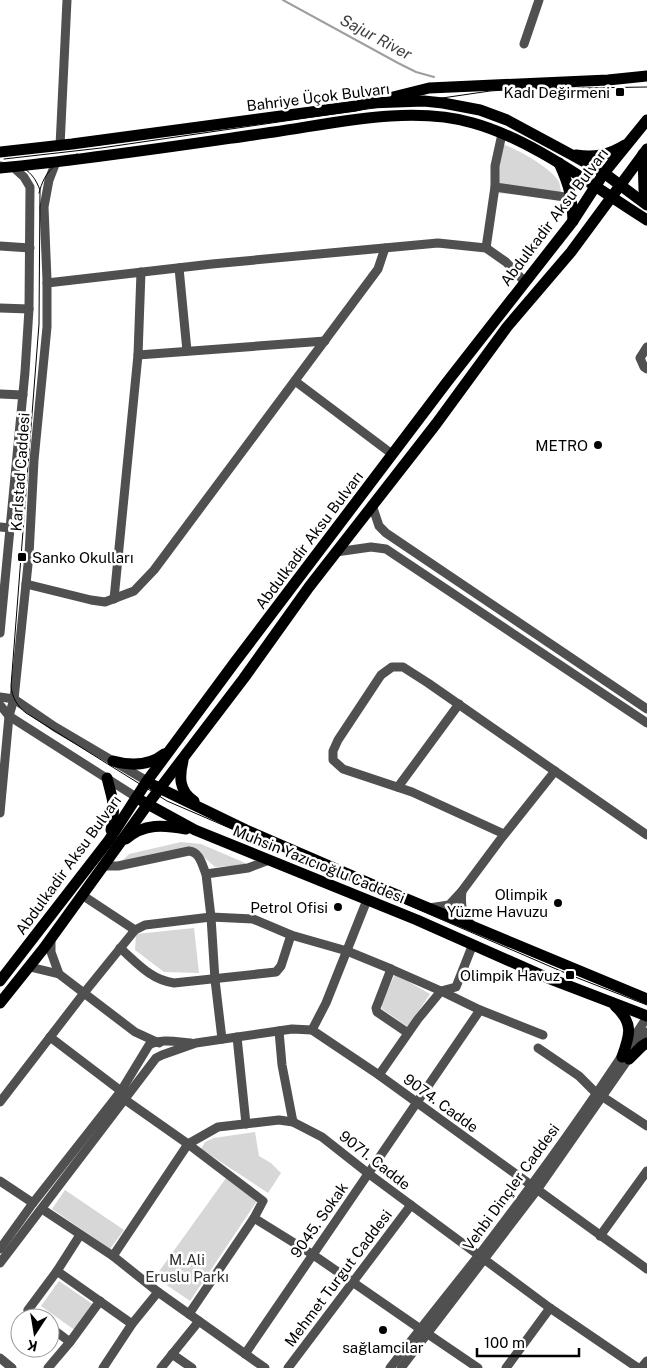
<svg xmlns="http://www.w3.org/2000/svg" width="647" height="1368" font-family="'Public Sans',sans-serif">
  <rect width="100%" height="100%" fill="#fff"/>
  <g fill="#d7d7d7">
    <path d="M499 143C514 147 552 168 559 182 561 188 561 195 562 201L558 197 494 193Z"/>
    <polygon points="181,842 201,844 250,865 215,867 198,852 119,864 129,854"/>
    <polygon points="194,928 199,973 164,972 135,950 136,934"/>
    <polygon points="395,974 430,994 408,1027 382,1009 381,1005"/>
    <polygon points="255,1132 259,1156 271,1163 281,1173 268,1193 201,1149 205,1142 214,1138"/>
    <polygon points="226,1178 257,1201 190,1301 155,1277"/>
    <polygon points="65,1190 124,1230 110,1249 52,1209"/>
    <polygon points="59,1281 94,1305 76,1331 41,1306"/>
  </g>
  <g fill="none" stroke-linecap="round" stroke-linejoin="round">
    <polyline stroke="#9e9e9e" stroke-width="2" points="283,0 398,63 416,72 434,77"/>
    <g stroke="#505050" stroke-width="9">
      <polyline points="524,44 539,0"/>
      <polyline points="60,146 67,0"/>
      <polyline points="495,187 572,198"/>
      <polyline points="0,246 30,248"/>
      <polyline points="486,248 495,187 495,166 502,134"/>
      <polyline points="179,268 187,351"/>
      <polyline points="47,283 212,264 438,243 486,248 506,262 525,282"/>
      <polyline points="0,308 29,309"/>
      <polyline points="647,347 640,358 644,367 647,369"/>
      <polyline points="138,355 325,341"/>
      <polyline points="295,381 392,454"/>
      <polyline points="0,394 23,395"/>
      <polyline points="372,505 379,526 386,533 647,709"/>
      <polyline points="0,527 10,528"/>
      <polyline points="336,552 371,547 386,549 647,723"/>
      <polyline points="26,584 91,600 105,602 134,591 154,570 378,269 385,248"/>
      <polyline points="114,599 138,355 141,272"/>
      <polyline points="0,633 25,372 29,309 30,187 24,177 13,167"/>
      <polyline points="0,697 14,699 55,727 147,781"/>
      <polyline points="0,705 9,716 136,797"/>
      <polyline points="398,787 459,704"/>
      <polyline points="0,813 9,716 14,699 29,555 34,460 47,327 47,280 44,207 49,180 56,162"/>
      <polyline points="504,834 412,792 343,769 333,760 333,751 338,740 381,675 392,667 403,667 428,683 647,835"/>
      <path d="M103 866H118L189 851C200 852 202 865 206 874"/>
      <polyline points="462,891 500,840 555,771"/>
      <polyline points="82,895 135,930"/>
      <path d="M429 908 449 905 462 891C460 908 463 913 472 926"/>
      <polyline points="51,939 51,952 59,974"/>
      <path d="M120 948C137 963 151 980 174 983L276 972 281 966 291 935"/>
      <polyline points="30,967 59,974 135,1032 159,1043"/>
      <polyline points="391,969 376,1008 377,1012 408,1033"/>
      <polyline points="312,1030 326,1003 367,900"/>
      <polyline points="279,1031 282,1065 293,1122"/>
      <polyline points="50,1037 121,1091"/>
      <polyline points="237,1037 246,1124"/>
      <polyline points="222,1039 215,980 211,917 206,874 248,868 269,860"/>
      <polyline points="538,1048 579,1076 596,1093"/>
      <polyline points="379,1075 418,1019 441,991 456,987 473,944"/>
      <polyline points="603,1097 647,1126"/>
      <polyline points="124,1099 188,1144 263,1201 254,1218 189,1314"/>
      <polyline points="0,1102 84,993 135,930 145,925 211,917 253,919 291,935 347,951 391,969 441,991 480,1010 543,1035"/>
      <polyline points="0,1181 33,1203"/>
      <polyline points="42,1209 113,1256 158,1292 265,1368"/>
      <polyline points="254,1218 312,1254 419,1328"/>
      <polyline points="600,1236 647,1171"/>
      <path d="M0 1249 33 1203 121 1091 149 1045C160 1038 178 1042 191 1043"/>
      <polyline points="113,1256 188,1144 218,1127 279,1120 293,1122 322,1137 369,1174 550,1308 638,1368"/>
      <polyline points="0,1263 156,1058 162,1055 196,1043 292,1029 312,1030 379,1075 647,1269"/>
      <polyline points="57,1271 132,1324"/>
      <polyline points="38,1318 28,1310 57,1271 80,1235"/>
      <polyline points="50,1327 70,1342"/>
      <polyline points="428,1334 478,1368"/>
      <polyline points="172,1354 192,1368"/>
      <polyline points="245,1354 480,1010"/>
      <polyline points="0,1358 12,1368"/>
      <polyline points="48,1368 70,1342 100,1301"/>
      <polyline points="103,1368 132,1324 158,1292"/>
      <polyline points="161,1368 199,1321"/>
      <polyline points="288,1368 411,1205"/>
      <path d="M390 1368C419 1330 449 1293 479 1255 538 1178 595 1099 647 1017"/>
      <polyline points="401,1368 537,1190 647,1032"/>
      <polyline points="506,1368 550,1308"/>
      <polyline points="641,1368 647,1361"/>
    </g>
    <g stroke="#000" stroke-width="11">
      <polyline points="393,97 429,88 608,80 647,76"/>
      <polyline points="0,152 72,144 356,106 369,103 424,101 443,103 480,110 507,120 572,155 604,173 647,205"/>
      <polyline points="643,154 644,190 647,199"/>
      <path d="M576 155C595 158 609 155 625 145"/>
      <path d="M559 163C569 185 572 196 573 221"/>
      <path d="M0 168C92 159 183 145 274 132 336 123 411 105 473 123 534 140 594 187 647 220"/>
      <path d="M113 761C131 766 149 766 164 754"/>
      <path d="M183 761C179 777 179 791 194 801"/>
      <path d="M107 778C113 802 116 805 111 830"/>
      <polyline points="153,785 246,830 378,887 647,999"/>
      <polyline points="142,801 195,830 417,920 548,978 647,1016"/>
      <path d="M126 839C144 823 164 825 186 829"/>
      <polyline points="0,981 109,840 147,781 235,662 447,382 573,221 604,173 647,120"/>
      <polyline points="0,1003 44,948 148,804 244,678 309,587 436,424 507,327 571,252 647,149"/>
      <path d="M615 1006C634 1023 630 1035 622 1057"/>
      <polyline points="629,1059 642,1046 647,1043"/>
    </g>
    <g stroke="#000" stroke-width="1">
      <polyline points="4,159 101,148 490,91 519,89 647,87"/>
      <path d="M0 162C21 165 32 169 40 190L39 324 11 686C12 697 17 706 26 713L167 801 570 975 647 1005"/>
      <path d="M39 193C45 170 55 163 77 154"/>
    </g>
  </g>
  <g fill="#000" stroke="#fff" stroke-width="2">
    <rect x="615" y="87" width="10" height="10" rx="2.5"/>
    <circle cx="598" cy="445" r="5"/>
    <rect x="17" y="552" width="10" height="10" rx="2.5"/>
    <circle cx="558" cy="903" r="5"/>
    <circle cx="338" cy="907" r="5"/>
    <rect x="565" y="970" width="10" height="10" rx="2.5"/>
    <circle cx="383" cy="1330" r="5"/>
  </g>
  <g text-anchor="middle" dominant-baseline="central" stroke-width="5" stroke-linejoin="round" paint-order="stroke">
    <g font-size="15" fill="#000" stroke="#fff" text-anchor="end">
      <text x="610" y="92">Kadı Değirmeni</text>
      <text x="588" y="445">METRO</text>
      <text x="32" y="557" text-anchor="start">Sanko Okulları</text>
      <text x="548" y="894">Olimpik<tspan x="548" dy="17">Yüzme Havuzu</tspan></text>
      <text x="328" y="907">Petrol Ofisi</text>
      <text x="560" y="975">Olimpik Havuz</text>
      <text x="383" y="1347" text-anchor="middle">sağlamcilar</text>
    </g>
    <g font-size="15" fill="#000" stroke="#fff">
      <text transform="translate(318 97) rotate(-7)">Bahriye Üçok Bulvarı</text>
      <text transform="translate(554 217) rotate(-53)">Abdulkadir Aksu Bulvarı</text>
      <text transform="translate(20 472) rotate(-86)">Karlstad Caddesi</text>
      <text transform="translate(309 540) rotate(-53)">Abdulkadir Aksu Bulvarı</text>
      <text transform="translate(319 864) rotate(22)">Muhsin Yazıcıoğlu Caddesi</text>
      <text transform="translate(68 865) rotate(-54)">Abdulkadir Aksu Bulvarı</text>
      <text transform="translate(441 1103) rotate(36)">9074. Cadde</text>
      <text transform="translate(375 1160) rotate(38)">9071. Cadde</text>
      <text transform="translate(511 1187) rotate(-54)">Vehbi Dinçler Caddesi</text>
      <text transform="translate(319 1220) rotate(-55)">9045. Sokak</text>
      <text transform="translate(338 1278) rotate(-53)">Mehmet Turgut Caddesi</text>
    </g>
    <g font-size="15" fill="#2e2e2e" stroke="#fff">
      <text x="187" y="1259">M.Ali<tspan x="187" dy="17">Eruslu Parkı</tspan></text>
    </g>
    <g font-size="16" font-style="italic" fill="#3f3f3f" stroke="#fff">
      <text transform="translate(376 37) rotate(28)">Sajur River</text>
    </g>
  </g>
  <g transform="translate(35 1333) rotate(192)"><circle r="24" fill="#ffffff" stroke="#999999"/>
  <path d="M0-4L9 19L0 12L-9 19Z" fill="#000000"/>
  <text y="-8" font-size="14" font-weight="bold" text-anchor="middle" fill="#000000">K</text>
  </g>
  <path d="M477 1348v8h102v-8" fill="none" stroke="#000000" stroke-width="2.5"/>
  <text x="484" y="1348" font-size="15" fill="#000000" stroke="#ffffff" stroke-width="4" paint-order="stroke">100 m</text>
</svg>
